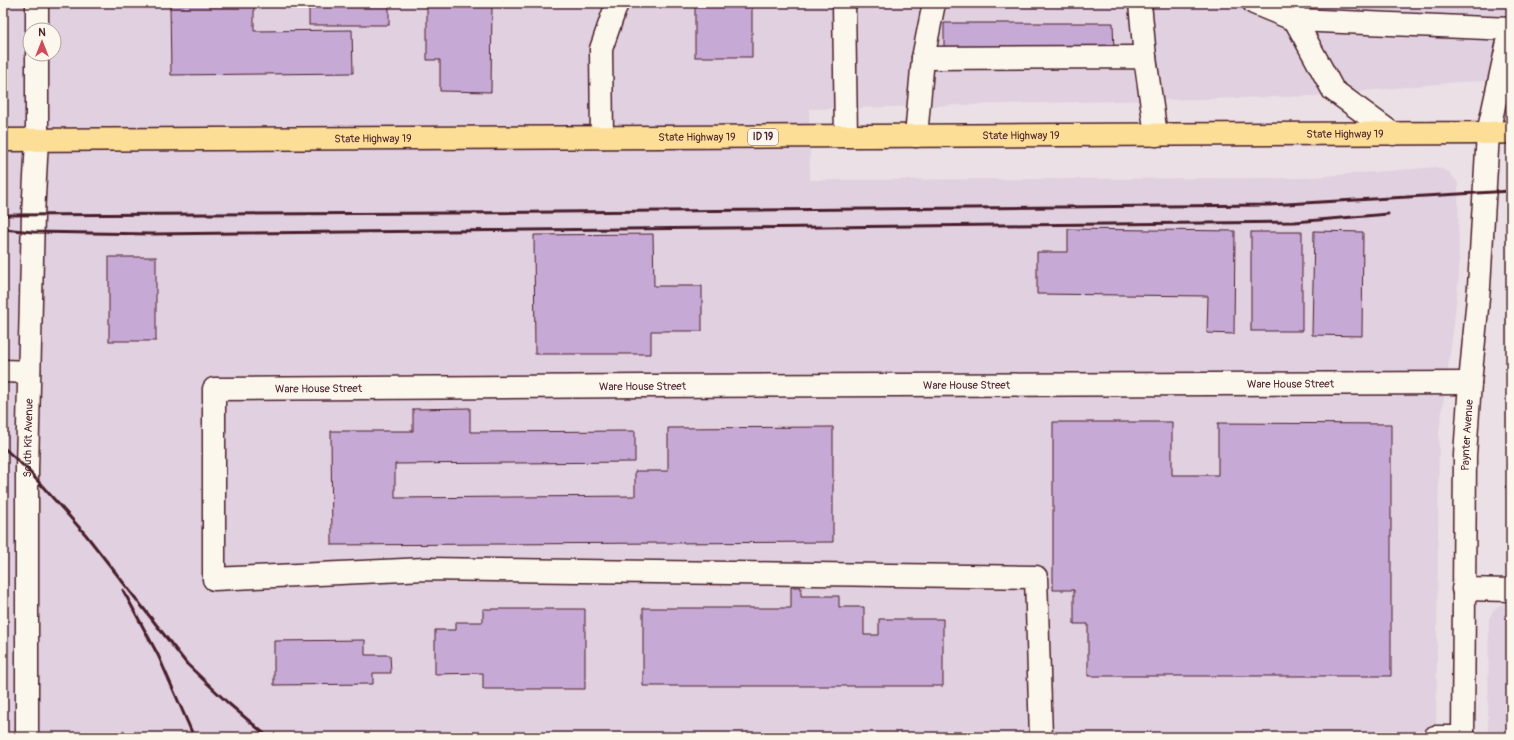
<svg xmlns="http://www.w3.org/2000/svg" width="1514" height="740" font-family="Pangolin,sans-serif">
  <rect width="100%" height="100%" fill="#ebe0e5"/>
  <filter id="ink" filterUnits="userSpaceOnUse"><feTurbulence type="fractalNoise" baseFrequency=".025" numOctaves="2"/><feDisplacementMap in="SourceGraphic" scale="8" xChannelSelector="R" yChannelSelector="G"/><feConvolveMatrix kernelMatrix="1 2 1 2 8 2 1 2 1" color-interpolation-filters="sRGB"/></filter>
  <g filter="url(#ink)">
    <g fill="#e0d0e0" fill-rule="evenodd">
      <path d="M3 3H1511V80L1457 82 1313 96 809 109 810 180 1302 178 1436 167 1449 172 1458 183 1459 275 1453 332 1439 432 1436 737H3ZM30 30H54V54H30Z"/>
      <polygon points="1508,604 1511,605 1511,737 1488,737 1489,619 1493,611 1500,605"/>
    </g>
    <g fill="#c7a9d5" stroke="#4a1f2b">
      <polygon points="170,3 254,3 254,31 352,30 353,73 171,75"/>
      <rect x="309" y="3" width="80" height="22"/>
      <polygon points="427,3 492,3 491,92 440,91 440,60 427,60"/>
      <rect x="695" y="3" width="57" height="54"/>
      <polygon points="944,23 1113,23 1114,51 944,51"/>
      <polygon points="1068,229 1235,231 1234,334 1207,333 1208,296 1037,294 1037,252 1068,252"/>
      <polygon points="1314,231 1363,232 1362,336 1312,335"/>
      <rect x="1251" y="232" width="51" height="99"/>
      <polygon points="653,234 654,286 702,286 702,331 651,331 651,354 535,354 534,235"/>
      <rect x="109" y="257" width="47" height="84"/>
      <polygon points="470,408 470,432 635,431 635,462 395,464 395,498 635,496 635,471 668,471 668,428 833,427 833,542 332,545 331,431 413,431 413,409"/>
      <polygon points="1053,422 1172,422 1172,475 1218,475 1218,423 1391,424 1391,676 1088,676 1088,624 1074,624 1074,590 1053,590"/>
      <polygon points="1511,480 1511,493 1505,487"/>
      <polygon points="791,587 801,587 801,596 839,596 839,607 864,607 864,635 879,635 879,619 943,619 943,686 643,686 643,608 791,608"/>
      <polygon points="483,609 585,609 585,689 483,689 483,673 435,674 435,630 456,630 456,622 483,622"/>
      <polygon points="365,640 365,655 390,655 391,673 373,673 373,684 274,685 274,641"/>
    </g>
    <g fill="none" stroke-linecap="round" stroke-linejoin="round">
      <defs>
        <g id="minor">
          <polyline points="37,3 37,30"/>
          <polyline points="844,3 846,136"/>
          <polyline points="1140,3 1145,57"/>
          <polyline points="1254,3 1295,20 1511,29"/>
          <polyline points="1293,9 1295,20 1333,90 1393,134"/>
          <polyline points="923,58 934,3"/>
          <polyline points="916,136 923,58 1145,57 1156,135"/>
          <polyline points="602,137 601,49 617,3"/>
          <polyline points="3,371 29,372"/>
          <polyline points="1463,589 1511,590"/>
          <path id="s1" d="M27 737V469L33 215 37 140V54"/>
          <path id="s2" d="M1041 737 1036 577 425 569 214 579V389L644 386 1470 383"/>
          <polyline points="1435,737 1463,737"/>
          <path id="s3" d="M1463 737 1465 455 1470 383 1479 287 1488 133 1511 28"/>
        </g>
        <g id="major">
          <path id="s4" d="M3 140 1488 133 1511 132"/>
        </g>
      </defs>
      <use href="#minor" stroke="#4a1f2b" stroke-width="25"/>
      <use href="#major" stroke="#4a1f2b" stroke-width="25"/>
      <use href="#minor" stroke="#fbf7ec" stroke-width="22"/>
      <use href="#major" stroke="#fcde96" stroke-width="22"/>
      <g stroke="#4a1f2b" stroke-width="3">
        <polyline points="3,215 458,213 1269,205 1511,191"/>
        <polyline points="3,229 33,232 151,234 1295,222 1388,214"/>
        <polyline points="3,447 27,469 86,535 187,664 228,703 268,737"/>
        <polyline points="123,590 158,655 194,737"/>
      </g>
    </g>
  </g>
  <g text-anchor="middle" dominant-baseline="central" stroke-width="3" stroke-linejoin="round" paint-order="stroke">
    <rect fill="#fbf7ec" stroke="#7f6065" stroke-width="1" x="748" y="129" width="30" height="16" rx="3"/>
    <g font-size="10" font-weight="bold" fill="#4a1f2b">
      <text x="763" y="137">ID 19</text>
    </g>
    <g font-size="11" fill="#4a1f2b" stroke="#fbf7ec">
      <text stroke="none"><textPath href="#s4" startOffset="1342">State Highway 19</textPath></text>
      <text stroke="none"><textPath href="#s4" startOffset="1018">State Highway 19</textPath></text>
      <text stroke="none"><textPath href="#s4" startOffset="694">State Highway 19</textPath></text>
      <text stroke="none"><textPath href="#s4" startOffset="370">State Highway 19</textPath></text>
      <text stroke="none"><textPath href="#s2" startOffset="2249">Ware House Street</textPath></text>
      <text stroke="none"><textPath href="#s2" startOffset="1925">Ware House Street</textPath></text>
      <text stroke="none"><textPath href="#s2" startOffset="1601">Ware House Street</textPath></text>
      <text stroke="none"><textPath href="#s2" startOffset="1277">Ware House Street</textPath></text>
      <text stroke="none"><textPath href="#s3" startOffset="302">Paynter Avenue</textPath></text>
      <text stroke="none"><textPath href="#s1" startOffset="299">South Kit Avenue</textPath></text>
    </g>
  </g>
  <rect width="1514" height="740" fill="none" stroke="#fbf7ec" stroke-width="16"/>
  <rect x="8" y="8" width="1498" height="724" fill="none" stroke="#4a1f2b" stroke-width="1.5" filter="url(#ink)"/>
  <g transform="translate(42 42)"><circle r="19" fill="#fbf7ec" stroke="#b4a19f"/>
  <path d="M0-3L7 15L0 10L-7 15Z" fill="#d1495b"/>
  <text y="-6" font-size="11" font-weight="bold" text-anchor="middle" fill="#4a1f2b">N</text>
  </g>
</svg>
